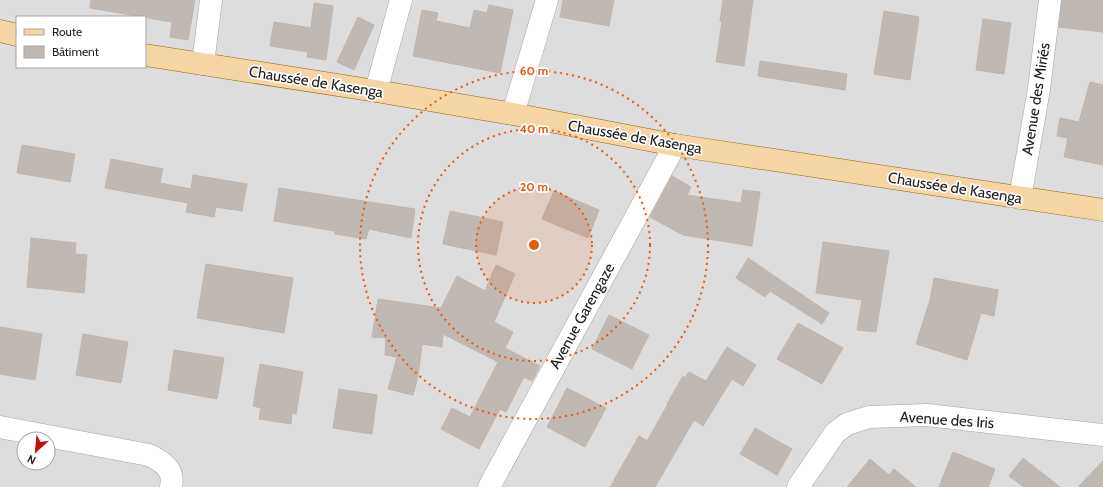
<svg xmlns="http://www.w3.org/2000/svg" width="1103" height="487" font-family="Cabin,sans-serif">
  <rect width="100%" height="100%" fill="#f0ede7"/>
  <path fill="#dedddd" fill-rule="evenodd" d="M0 0H1103V487H0ZM17 17H145V67H17ZM24 439H48V463H24Z"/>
  <g fill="#c0b9b3" stroke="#c1b4aa">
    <polygon points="91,0 195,0 188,40 170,37 172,22 90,8"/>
    <polygon points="563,0 614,0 609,26 560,17"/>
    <polygon points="723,0 753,0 744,66 716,62 722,21 720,21"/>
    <polygon points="1062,0 1103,0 1103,32 1059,27"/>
    <polygon points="314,3 333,6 326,60 307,57 308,52 270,46 274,22 311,28"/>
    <polygon points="489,5 513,10 500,73 413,56 422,10 438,13 436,21 470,28 474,10 487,13"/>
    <polygon points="884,11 919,17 910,80 874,74"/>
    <polygon points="358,17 374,25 354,70 337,62"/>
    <polygon points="983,19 1011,23 1004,74 976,70"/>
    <polygon points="760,61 847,74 845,90 758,76"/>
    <polygon points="1090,82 1103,85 1103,165 1064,157 1068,138 1057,136 1060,118 1079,122"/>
    <polygon points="22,145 75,154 70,182 17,173"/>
    <polygon points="111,159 163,169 160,183 191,189 193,175 247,184 242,211 216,207 214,217 186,212 188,203 105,188"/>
    <polygon points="672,176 691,187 687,195 741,203 743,190 760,192 752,246 683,235 650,217"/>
    <polygon points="279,188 415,209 411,238 369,229 366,239 335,234 335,231 274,221"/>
    <polygon points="554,191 599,210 588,238 542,219"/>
    <polygon points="450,211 503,222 496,255 443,244"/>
    <polygon points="31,238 76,243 75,254 87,255 84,293 27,287"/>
    <polygon points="823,242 889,251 876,332 857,330 862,300 816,293"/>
    <polygon points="748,258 829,313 822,324 770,291 765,297 736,278"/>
    <polygon points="206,264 293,278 284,333 197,318"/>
    <polygon points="496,265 515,274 494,322 513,332 505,348 540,366 532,381 524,377 506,412 500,409 479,449 441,429 452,408 470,417 498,362 443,334 442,347 422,344 418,377 413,395 388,389 397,357 385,355 386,338 372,337 378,299 441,308 457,276 485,291"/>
    <polygon points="934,278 998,290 994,316 981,313 967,360 916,344 930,300"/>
    <polygon points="609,315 649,335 632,369 592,349"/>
    <polygon points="798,323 843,348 822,384 777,359"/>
    <polygon points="0,327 42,334 35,380 0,374"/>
    <polygon points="83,334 128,342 121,383 76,375"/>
    <polygon points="727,347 756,365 743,386 732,379 703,426 694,420 655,487 610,487 639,436 647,441 668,404 667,404 683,376 685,378 689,372 706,381"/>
    <polygon points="174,350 224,358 217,399 168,390"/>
    <polygon points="260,364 303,372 296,414 292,413 291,424 259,419 261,408 253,406"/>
    <polygon points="567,388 606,408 585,447 547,427"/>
    <polygon points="339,389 377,395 372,434 333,428"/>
    <polygon points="755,428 792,449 777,475 740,454"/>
    <polygon points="953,452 995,469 988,487 939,487"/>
    <polygon points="1023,458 1060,487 1024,487 1009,476"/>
    <polygon points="870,459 889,475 894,469 916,487 847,487"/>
    <polygon points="1103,461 1103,487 1078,487"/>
  </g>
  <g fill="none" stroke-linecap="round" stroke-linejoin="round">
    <defs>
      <g id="minor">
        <polyline points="203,64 211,0"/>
        <polyline points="376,91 401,0"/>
        <polyline points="513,114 547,0"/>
        <polyline points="1020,198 1039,89 1050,0"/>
        <path d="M0 427 149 455C163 462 175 469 171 487"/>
        <polyline points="489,487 675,145"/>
        <polyline points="798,487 835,433 847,424 869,417 927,415 1103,435"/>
      </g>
      <g id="major">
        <polyline points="0,31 17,35"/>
        <polyline points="145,55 376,91 513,114 675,145 1103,210"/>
      </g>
    </defs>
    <use href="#minor" stroke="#a4a4a4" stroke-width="23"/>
    <use href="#major" stroke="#92670a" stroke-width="23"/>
    <use href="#minor" stroke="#fff" stroke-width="22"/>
    <use href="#major" stroke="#f6d5a5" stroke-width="22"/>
  </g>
  <circle cx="534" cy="245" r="58" fill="#e8590c" fill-opacity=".12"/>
  <g fill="none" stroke="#e8590c" stroke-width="2" stroke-dasharray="2 4">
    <circle cx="534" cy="245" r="58"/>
    <circle cx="534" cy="245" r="116"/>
    <circle cx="534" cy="245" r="174"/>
  </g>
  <g text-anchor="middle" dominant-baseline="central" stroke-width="3.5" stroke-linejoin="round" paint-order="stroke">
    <g font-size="15" fill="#202020" stroke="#fff">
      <text transform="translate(316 82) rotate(9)">Chaussée de Kasenga</text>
      <text transform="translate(1036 99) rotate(-81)">Avenue des Miriés</text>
      <text transform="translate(635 137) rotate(10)">Chaussée de Kasenga</text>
      <text transform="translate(955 188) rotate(9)">Chaussée de Kasenga</text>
      <text transform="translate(582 316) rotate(-61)">Avenue Garengaze</text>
      <text transform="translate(947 420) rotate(4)">Avenue des Iris</text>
    </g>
  </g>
  <circle cx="534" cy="245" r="6" fill="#e8590c" stroke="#fff" stroke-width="2"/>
  <g font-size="12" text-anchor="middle" font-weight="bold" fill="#e8590c" stroke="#fff" stroke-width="3.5" stroke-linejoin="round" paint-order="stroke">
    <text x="534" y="75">60 m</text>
    <text x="534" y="133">40 m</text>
    <text x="534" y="191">20 m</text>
  </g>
  <rect x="16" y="16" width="130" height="52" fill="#ffffff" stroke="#a6a6a6"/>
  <rect x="24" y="29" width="20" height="6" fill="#f6d5a5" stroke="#a6a6a6"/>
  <text x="52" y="36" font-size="12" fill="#202020">Route</text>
  <rect x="24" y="46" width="20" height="12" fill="#c0b9b3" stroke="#a6a6a6"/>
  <text x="52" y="56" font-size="12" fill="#202020">Bâtiment</text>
  <g transform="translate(36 451) rotate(207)"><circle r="19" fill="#ffffff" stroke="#a6a6a6"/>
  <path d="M0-3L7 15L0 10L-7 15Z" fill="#c2100d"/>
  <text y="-6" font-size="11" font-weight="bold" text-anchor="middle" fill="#202020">N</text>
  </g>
</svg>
